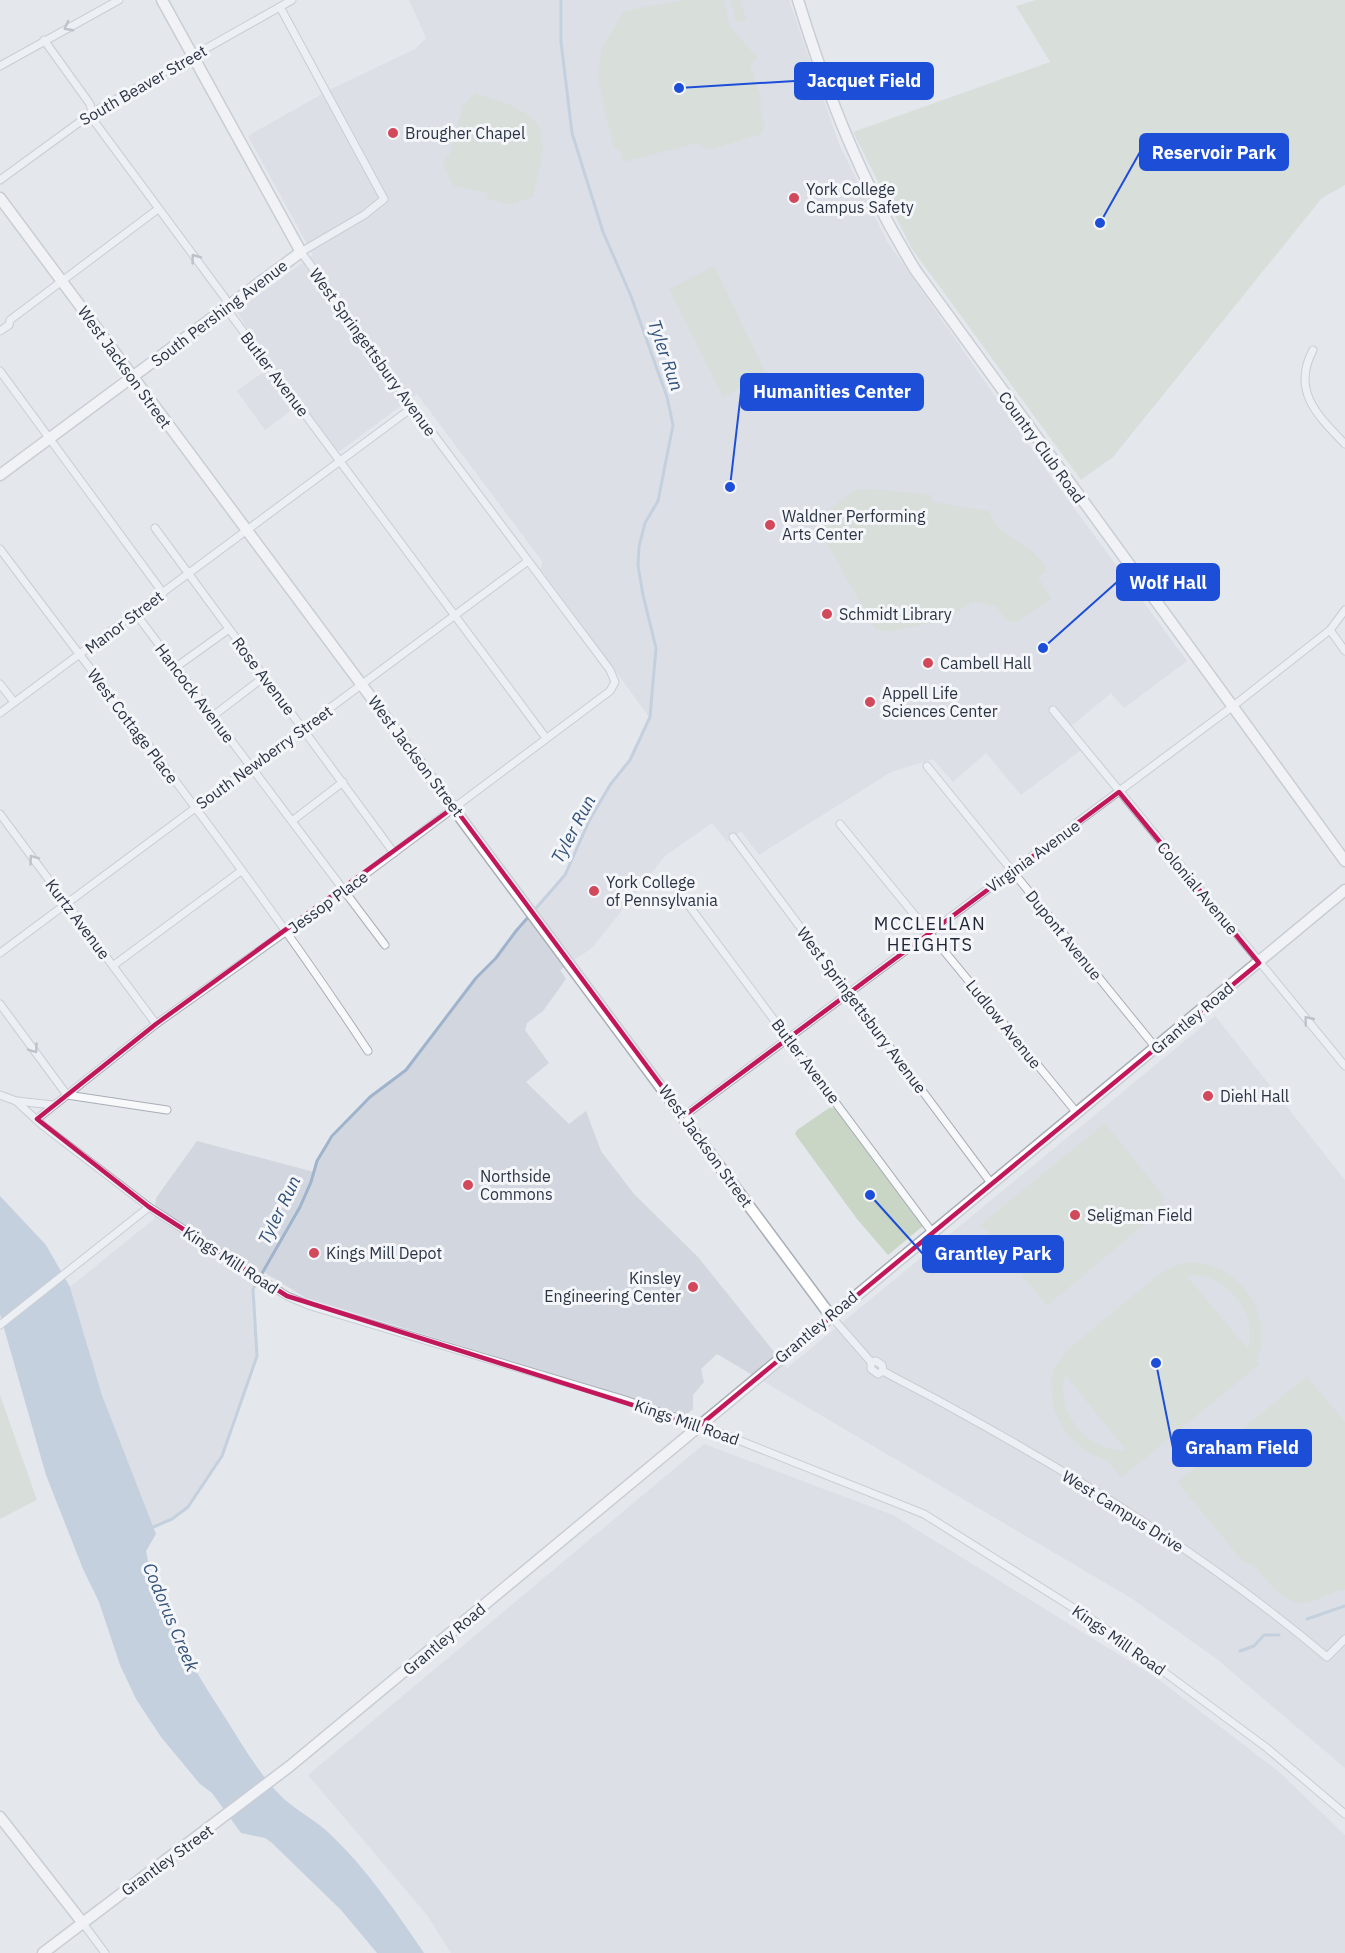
<svg xmlns="http://www.w3.org/2000/svg" width="1345" height="1953" font-family="'IBM Plex Sans',sans-serif">
  <rect width="100%" height="100%" fill="#e4e7ec"/>
  <g fill="#d2d6de">
    <polygon points="409,0 789,0 839,144 887,241 1054,481 1187,661 1124,708 1111,693 1068,729 1084,748 1021,795 986,753 953,782 933,759 891,772 759,855 741,831 727,842 712,823 665,856 592,948 560,970 566,979 543,1011 527,1023 525,1030 549,1063 526,1082 569,1124 586,1111 601,1151 634,1194 698,1257 787,1368 1215,1016 1345,1180 1345,1768 1218,1660 1131,1598 717,1354 701,1369 704,1382 693,1395 693,1409 686,1415 306,1298 262,1271 253,1289 252,1297 257,1356 222,1456 191,1503 172,1519 153,1528 102,1395 70,1287 154,1219 156,1198 197,1141 314,1172 317,1161 345,1121 370,1097 406,1070 476,978 496,958 516,931 565,875 589,821 610,785 630,760 649,717 541,569 542,561 417,394 340,451 335,449 301,403 265,430 237,391 273,365 236,311 313,255 248,136 329,90 415,49 426,38"/>
    <polygon points="704,1444 893,1515 1158,1679 1278,1771 1345,1835 1345,1953 451,1953 427,1915 308,1775"/>
  </g>
  <g fill="#c9d6c5" fill-rule="evenodd">
    <polygon points="684,0 724,0 730,26 758,58 750,65 762,101 759,102 765,127 761,134 713,149 708,150 698,143 623,162 621,153 613,146 598,79 602,47 624,11"/>
    <polygon points="730,0 740,0 747,20 737,23"/>
    <polygon points="1036,0 1345,0 1345,185 1322,198 1113,457 1081,480 912,249 853,132 1050,62 1016,6"/>
    <path d="M476 93C548 116 552 124 533 197L510 205 486 198 487 193 454 186 443 166 446 156H449L463 105Z"/>
    <polygon points="714,266 767,375 723,397 669,289"/>
    <path d="M856 489 888 490 932 495V502L989 511C991 515 993 520 996 524 1011 542 1038 547 1047 571L1038 577 1052 599 1016 623 1005 620 997 607 974 601 945 620 888 632 875 629 818 528 821 516Z"/>
    <polygon points="829,1108 835,1108 923,1226 888,1255 857,1219 795,1134 797,1130"/>
    <polygon points="1105,1123 1164,1196 1164,1208 1047,1306 981,1224"/>
    <path d="M1191 1262C1239 1263 1276 1315 1257 1360L1260 1364 1121 1478 1107 1461 1086 1452 1065 1432 1053 1407 1051 1380 1055 1367 1067 1350 1158 1275 1174 1266ZM1195 1275C1230 1278 1258 1315 1248 1349L1187 1276ZM1065 1376H1066L1126 1450C1088 1452 1055 1413 1065 1376Z"/>
    <path d="M1307 1376 1345 1422V1590C1334 1591 1328 1595 1318 1599 1290 1614 1269 1583 1252 1564L1244 1563 1177 1482Z"/>
    <polygon points="0,1395 37,1500 0,1519"/>
  </g>
  <path fill="#9fb4cc" d="M0 1196 46 1245 70 1287 102 1395 156 1534 146 1551C158 1614 194 1669 228 1722 244 1748 262 1778 284 1799 299 1812 317 1821 331 1835 367 1869 396 1912 424 1953H377L341 1910 272 1843 265 1838 241 1833 212 1793 200 1784 161 1737 136 1699 120 1665 99 1602 83 1569 46 1475 0 1314Z"/>
  <g fill="none" stroke-linecap="round" stroke-linejoin="round">
    <g stroke="#9fb4cc" stroke-width="3">
      <polyline points="151,1528 172,1519 188,1507 222,1456 257,1356 253,1289 300,1207 311,1182 317,1161 332,1136 370,1097 406,1070 476,978 496,958 516,931 565,875 589,821 610,785 630,760 650,717 656,648 643,595 638,566 639,547 645,523 658,501 673,425 667,397 631,296 603,232 572,133 561,42 561,0"/>
      <polyline points="1307,1619 1345,1606"/>
      <polyline points="1240,1651 1254,1646 1264,1635 1279,1635"/>
    </g>
    <defs>
      <g id="street">
        <polyline points="44,40 90,104 94,121 225,298 231,315 546,738"/>
        <polyline points="0,66 119,0"/>
        <polyline points="0,180 92,113 292,0"/>
        <polyline points="0,331 9,325 10,320 158,209"/>
        <path d="M1313 350C1291 391 1318 416 1345 444"/>
        <polyline points="0,371 163,593"/>
        <polyline points="155,528 394,853"/>
        <path d="M0 549C124 715 254 878 368 1051"/>
        <polyline points="136,614 385,945"/>
        <polyline points="1330,630 1345,651"/>
        <polyline points="176,667 229,629"/>
        <polyline points="0,684 14,702"/>
        <polyline points="1053,710 1345,1066"/>
        <polyline points="0,713 413,407"/>
        <polyline points="213,716 264,677"/>
        <polyline points="927,766 1156,1048"/>
        <polyline points="0,814 156,1024"/>
        <polyline points="292,821 343,782"/>
        <polyline points="840,824 1077,1113"/>
        <polyline points="733,837 991,1183"/>
        <polyline points="678,891 932,1232"/>
        <polyline points="0,953 528,561"/>
        <polyline points="114,965 241,871"/>
        <polyline points="0,1004 67,1095 167,1110"/>
        <polyline points="0,1095 16,1101 42,1125 149,1207 287,1296 311,1306 622,1399 713,1430 924,1514 1099,1624 1267,1748 1345,1814"/>
        <polyline points="17,1101 53,1105"/>
        <polyline points="684,1116 1232,707 1330,630 1345,610"/>
        <polyline points="37,1119 156,1024 343,891 610,691 615,682 610,670 413,407 301,252 364,215 384,199 280,7"/>
        <path d="M830 1315 871 1362V1369L878 1374 883 1371C906 1384 929 1395 952 1408 1083 1480 1212 1560 1327 1657L1345 1639"/>
        <polyline points="0,1325 149,1207"/>
        <polyline points="871,1362 876,1361 882,1365 883,1371"/>
        <polyline points="82,1922 105,1953"/>
      </g>
      <g id="secondary">
        <path d="M798 0C828 97 862 184 916 271L1345 861"/>
        <polyline points="0,198 830,1315"/>
        <polyline points="0,475 301,252 162,0"/>
        <polyline points="0,1817 82,1922"/>
        <polyline points="43,1953 290,1766 1345,890"/>
      </g>
    </defs>
    <use href="#street" stroke="#a9aeb7" stroke-width="9"/>
    <use href="#secondary" stroke="#a9aeb7" stroke-width="13"/>
    <use href="#street" stroke="#f7f8fa" stroke-width="7"/>
    <use href="#secondary" stroke="#fff" stroke-width="10"/>
  </g>
  <defs><path id="oneway-chevron" d="M-2-3.5L2.5 0L-2 3.5" fill="none" stroke-width="1.6" stroke-linecap="round" stroke-linejoin="round" transform="scale(1.5)"/></defs>
  <g stroke="#9196a0">
    <use href="#oneway-chevron" transform="translate(68 27) rotate(152)"/>
    <use href="#oneway-chevron" transform="translate(195 258) rotate(-127)"/>
    <use href="#oneway-chevron" transform="translate(33 859) rotate(-126)"/>
    <use href="#oneway-chevron" transform="translate(1308 1020) rotate(-129)"/>
    <use href="#oneway-chevron" transform="translate(34 1049) rotate(54)"/>
  </g>
  <path d="M0 0H1345V1953H0ZM1119 792 1259 963 699 1426 287 1296 149 1207 37 1119 156 1024 454 807 684 1116Z" fill="#e4e7ec" fill-opacity=".55" fill-rule="evenodd"/>
  <path fill="none" stroke="#c2185b" stroke-width="4.5" stroke-linejoin="round" d="M1119 792 1259 963 699 1426 287 1296 149 1207 37 1119 156 1024 454 807 684 1116Z"/>
  <g fill="#d1495b" stroke="#f4f6f9" stroke-width="2">
    <circle cx="393" cy="133" r="6"/>
    <circle cx="794" cy="198" r="6"/>
    <circle cx="770" cy="525" r="6"/>
    <circle cx="827" cy="614" r="6"/>
    <circle cx="928" cy="663" r="6"/>
    <circle cx="870" cy="702" r="6"/>
    <circle cx="594" cy="891" r="6"/>
    <circle cx="1208" cy="1096" r="6"/>
    <circle cx="468" cy="1185" r="6"/>
    <circle cx="1075" cy="1215" r="6"/>
    <circle cx="314" cy="1253" r="6"/>
    <circle cx="693" cy="1287" r="6"/>
  </g>
  <g text-anchor="middle" dominant-baseline="central" stroke-width="6" stroke-linejoin="round" paint-order="stroke">
    <g font-size="16" fill="#2b3445" stroke="#f4f6f9">
      <text transform="translate(143 85) rotate(-30)">South Beaver Street</text>
      <text transform="translate(219 313) rotate(-37)">South Pershing Avenue</text>
      <text transform="translate(373 352) rotate(54)">West Springettsbury Avenue</text>
      <text transform="translate(125 367) rotate(54)">West Jackson Street</text>
      <text transform="translate(275 374) rotate(53)">Butler Avenue</text>
      <text transform="translate(1042 447) rotate(54)">Country Club Road</text>
      <text transform="translate(124 622) rotate(-37)">Manor Street</text>
      <text transform="translate(264 676) rotate(53)">Rose Avenue</text>
      <text transform="translate(195 693) rotate(53)">Hancock Avenue</text>
      <text transform="translate(133 726) rotate(53)">West Cottage Place</text>
      <text transform="translate(416 756) rotate(53)">West Jackson Street</text>
      <text transform="translate(264 757) rotate(-36)">South Newberry Street</text>
      <text transform="translate(1033 856) rotate(-36)">Virginia Avenue</text>
      <text transform="translate(1198 888) rotate(50)">Colonial Avenue</text>
      <text transform="translate(328 902) rotate(-36)">Jessop Place</text>
      <text transform="translate(78 919) rotate(53)">Kurtz Avenue</text>
      <text transform="translate(1064 935) rotate(51)">Dupont Avenue</text>
      <text transform="translate(862 1010) rotate(53)">West Springettsbury Avenue</text>
      <text transform="translate(1192 1018) rotate(-40)">Grantley Road</text>
      <text transform="translate(1004 1024) rotate(51)">Ludlow Avenue</text>
      <text transform="translate(806 1061) rotate(53)">Butler Avenue</text>
      <text transform="translate(706 1146) rotate(54)">West Jackson Street</text>
      <text transform="translate(231 1260) rotate(33)">Kings Mill Road</text>
      <text transform="translate(816 1327) rotate(-40)">Grantley Road</text>
      <text transform="translate(687 1422) rotate(19)">Kings Mill Road</text>
      <text transform="translate(1123 1511) rotate(32)">West Campus Drive</text>
      <text transform="translate(444 1639) rotate(-40)">Grantley Road</text>
      <text transform="translate(1119 1640) rotate(35)">Kings Mill Road</text>
      <text transform="translate(167 1860) rotate(-36)">Grantley Street</text>
    </g>
    <g font-size="16" fill="#2b3445" stroke="#f4f6f9" text-anchor="start">
      <text x="405" y="133">Brougher Chapel</text>
      <text x="806" y="189">York College<tspan x="806" dy="18">Campus Safety</tspan></text>
      <text x="782" y="516">Waldner Performing<tspan x="782" dy="18">Arts Center</tspan></text>
      <text x="839" y="614">Schmidt Library</text>
      <text x="940" y="663">Cambell Hall</text>
      <text x="882" y="693">Appell Life<tspan x="882" dy="18">Sciences Center</tspan></text>
      <text x="606" y="882">York College<tspan x="606" dy="18">of Pennsylvania</tspan></text>
      <text x="1220" y="1096">Diehl Hall</text>
      <text x="480" y="1176">Northside<tspan x="480" dy="18">Commons</tspan></text>
      <text x="1087" y="1215">Seligman Field</text>
      <text x="326" y="1253">Kings Mill Depot</text>
      <text x="681" y="1278" text-anchor="end">Kinsley<tspan x="681" dy="18">Engineering Center</tspan></text>
    </g>
    <g font-size="18" font-style="italic" fill="#34527a" stroke="#f4f6f9">
      <text transform="translate(666 355) rotate(71)">Tyler Run</text>
      <text transform="translate(573 829) rotate(-62)">Tyler Run</text>
      <text transform="translate(279 1210) rotate(-64)">Tyler Run</text>
      <text transform="translate(171 1617) rotate(67)">Codorus Creek</text>
    </g>
    <g font-size="18" letter-spacing="1.5" fill="#1d2536" stroke="#f4f6f9">
      <text x="930" y="923">MCCLELLAN<tspan x="930" dy="21">HEIGHTS</tspan></text>
    </g>
  </g>
  <path fill="none" stroke="#1d4ed8" stroke-width="2" d="M679 88L795 81M1100 223L1140 152M730 487L741 392M1043 648L1117 582M870 1195L923 1254M1156 1363L1173 1448"/>
  <g fill="#1d4ed8" stroke="#f4f6f9" stroke-width="2">
    <circle cx="679" cy="88" r="6"/>
    <circle cx="1100" cy="223" r="6"/>
    <circle cx="730" cy="487" r="6"/>
    <circle cx="1043" cy="648" r="6"/>
    <circle cx="870" cy="1195" r="6"/>
    <circle cx="1156" cy="1363" r="6"/>
  </g>
  <g fill="#1d4ed8" stroke="#1d4ed8" stroke-width="2">
    <rect x="795" y="63" width="138" height="36" rx="6"/>
    <rect x="1140" y="134" width="148" height="36" rx="6"/>
    <rect x="741" y="374" width="182" height="36" rx="6"/>
    <rect x="1117" y="564" width="102" height="36" rx="6"/>
    <rect x="923" y="1236" width="140" height="36" rx="6"/>
    <rect x="1173" y="1430" width="138" height="36" rx="6"/>
  </g>
  <g font-size="18" text-anchor="middle" font-weight="bold" fill="#fff">
    <text x="864" y="87">Jacquet Field</text>
    <text x="1214" y="159">Reservoir Park</text>
    <text x="832" y="398">Humanities Center</text>
    <text x="1168" y="589">Wolf Hall</text>
    <text x="993" y="1260">Grantley Park</text>
    <text x="1242" y="1454">Graham Field</text>
  </g>
</svg>
